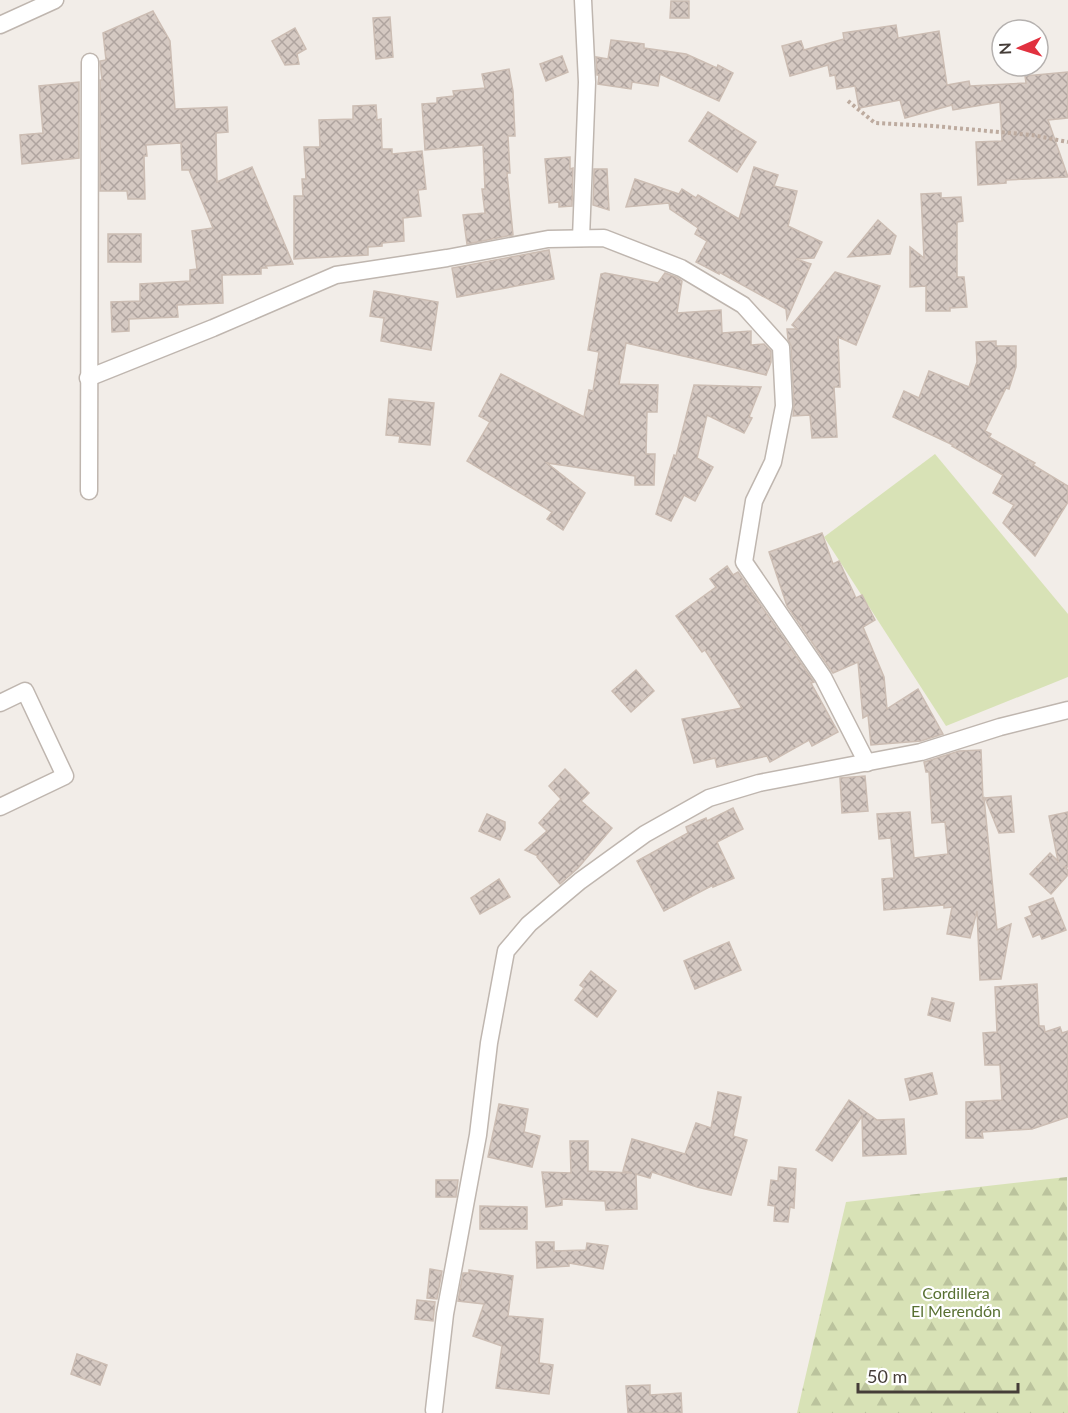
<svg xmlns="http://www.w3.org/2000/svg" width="1068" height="1413" font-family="Lato,sans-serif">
  <defs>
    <pattern id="forest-firs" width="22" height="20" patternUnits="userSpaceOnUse" patternTransform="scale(1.5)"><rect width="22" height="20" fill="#d8e2b6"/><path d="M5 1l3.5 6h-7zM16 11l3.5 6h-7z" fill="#bbc39d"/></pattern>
    <pattern id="building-cross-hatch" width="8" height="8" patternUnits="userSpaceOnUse" patternTransform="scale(1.5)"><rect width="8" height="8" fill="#d5c9c2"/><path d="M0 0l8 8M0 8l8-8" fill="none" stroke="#afa49f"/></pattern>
  </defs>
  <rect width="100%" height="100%" fill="#f2ede8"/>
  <polygon fill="#d8e2b6" points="935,454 1068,614 1068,677 946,726 824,537"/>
  <polygon fill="url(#forest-firs)" points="1067,1177 1068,1413 797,1413 846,1202"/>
  <g fill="url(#building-cross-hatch)" stroke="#ccbdb3" stroke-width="1.5">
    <polygon points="671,1 689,1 689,18 670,18"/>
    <polygon points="153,11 170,41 175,109 227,107 228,132 216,133 217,182 252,167 293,264 266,266 267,268 261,268 261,274 222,275 223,303 177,305 178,317 129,319 129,331 112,332 111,302 140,301 140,284 190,281 190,270 197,269 192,231 213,228 189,170 182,170 181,143 146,145 147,156 144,156 145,199 128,199 127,191 100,191 100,80 102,80 100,61 106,60 103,33"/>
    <polygon points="390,17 393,57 376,59 373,18"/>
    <polygon points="896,25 898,38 939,31 947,85 969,81 970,86 1026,83 1025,76 1068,72 1068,118 1048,120 1068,177 1006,180 1006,183 978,185 976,142 1002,141 1000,102 953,110 952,105 905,118 900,100 859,108 855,86 837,89 835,75 830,76 828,65 790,76 782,46 801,41 804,50 844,39 843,33"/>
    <polygon points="295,28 306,49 297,54 299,64 285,65 272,41"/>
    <polygon points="611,40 644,44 644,48 686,54 717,68 718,65 733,73 719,101 660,74 658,86 632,82 631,89 598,84 599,75 597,75 596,57 608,59"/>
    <polygon points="562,56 568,72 546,81 540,64"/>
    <polygon points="509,69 513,91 515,136 508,136 510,173 507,173 513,235 467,244 463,215 485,213 482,189 485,189 483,145 425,150 422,104 437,103 437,98 454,96 453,91 485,88 482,74"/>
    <polygon points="79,82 79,158 22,164 20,135 43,133 39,86"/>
    <polygon points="376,105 377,120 381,119 382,149 392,149 392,154 422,151 426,189 418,190 421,216 403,218 404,241 382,243 382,246 368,247 368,255 294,259 294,196 303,196 302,179 306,179 304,147 320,147 319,120 353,119 353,106"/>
    <polygon points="708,112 756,142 737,172 689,141"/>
    <polygon points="570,157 570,169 573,168 572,206 559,207 559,202 549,203 545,159"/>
    <polygon points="754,167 778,175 774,186 797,191 788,226 822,242 814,258 796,259 811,264 787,319 786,309 719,272 719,274 696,262 707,241 695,234 698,228 670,209 669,203 626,207 635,179 679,194 682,189 696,198 698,195 739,219"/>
    <polygon points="594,169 607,169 609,210 593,205"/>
    <polygon points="941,193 941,198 961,197 963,221 957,222 957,277 964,277 967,307 950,308 950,311 926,311 926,286 910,287 910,247 924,258 921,194"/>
    <polygon points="878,220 896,236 890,254 848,257"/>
    <rect x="108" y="234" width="33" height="28"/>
    <polygon points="549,250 554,279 457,297 452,268"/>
    <polygon points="835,272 880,286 856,345 838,337 840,387 834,387 837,437 812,438 810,415 793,416 794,405 791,346 788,339 787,329 797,329 792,325"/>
    <polygon points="605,273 658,283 665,273 676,277 682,281 677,313 721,310 722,333 751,331 751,345 764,344 771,351 771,362 766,375 626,343 619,384 658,385 657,412 647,412 646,454 655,454 654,485 635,485 635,476 547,463 585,493 563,530 547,519 552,512 467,461 490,422 479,416 501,374 584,417 589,390 593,391 599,352 588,350 601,274"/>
    <polygon points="374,291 438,302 431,350 381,341 384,318 370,316"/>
    <polygon points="996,341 996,346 1016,346 1016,367 1009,389 1006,388 985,431 991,434 989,437 1035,463 1033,465 1068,486 1068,502 1035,556 1003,523 1014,505 993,493 1003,475 952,446 953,445 893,417 904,391 919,398 929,371 969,387 977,362 976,342"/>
    <polygon points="694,385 761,387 749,417 752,418 744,433 707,415 697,458 713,467 695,501 684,495 671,521 656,514 674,455 676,456"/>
    <polygon points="389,399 434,403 430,445 399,442 400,436 386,435"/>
    <polygon points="822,533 833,564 839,561 856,598 862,595 875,620 863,627 884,677 887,709 918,689 943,734 921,741 871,745 868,715 863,718 858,662 833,673 787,606 769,552"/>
    <polygon points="727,566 733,575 738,572 814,682 811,683 838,732 812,746 809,740 770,762 767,756 717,767 715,758 694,763 682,719 742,708 705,650 702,652 676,616 716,587 710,579"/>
    <polygon points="636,670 654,691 631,712 612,691"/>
    <polygon points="981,750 983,799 984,798 997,930 1011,924 1001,979 980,980 977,911 970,938 947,934 952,907 944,908 944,905 884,910 882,879 894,878 891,838 879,839 877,814 910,812 914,858 948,854 945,822 932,823 929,772 926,772 924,762 959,751"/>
    <polygon points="565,769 589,793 581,801 612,828 578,868 560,884 537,857 538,856 525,850 547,831 539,823 561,799 549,786"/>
    <polygon points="865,776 868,811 842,813 840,778"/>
    <polygon points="1011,796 1014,832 999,833 985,798"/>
    <polygon points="733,808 743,829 717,842 734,878 713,887 713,885 664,911 637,861 688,833 686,827 706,818 707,821"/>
    <polygon points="1068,812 1068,867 1065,867 1068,870 1068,875 1051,894 1030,874 1050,853 1058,861 1049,816"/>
    <polygon points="487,814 505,822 505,829 500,840 479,831"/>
    <polygon points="499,879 510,897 480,914 471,898"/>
    <polygon points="1053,898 1066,930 1042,939 1040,934 1033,937 1025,918 1032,915 1029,907"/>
    <polygon points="729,942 741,970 695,989 684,961"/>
    <polygon points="591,971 616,991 597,1017 575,1000 584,988 580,985"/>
    <polygon points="1037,984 1039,1026 1044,1026 1045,1032 1060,1027 1062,1033 1068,1031 1068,1117 1032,1129 982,1132 983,1138 966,1138 966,1102 1002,1100 1000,1065 985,1065 983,1033 997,1032 995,987"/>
    <polygon points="932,998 954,1003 950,1021 928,1015"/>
    <polygon points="932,1073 937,1094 910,1100 905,1079"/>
    <polygon points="718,1092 741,1097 733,1136 747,1140 731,1195 697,1187 652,1172 650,1178 636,1174 637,1209 606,1210 605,1201 562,1199 562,1205 546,1207 542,1172 571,1173 570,1141 588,1141 588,1171 632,1173 623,1171 632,1139 685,1154 696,1123 711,1128"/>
    <polygon points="849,1100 877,1120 904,1119 906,1154 863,1156 862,1116 832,1161 816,1150"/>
    <polygon points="499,1104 528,1109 524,1132 540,1136 532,1167 488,1157"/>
    <polygon points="779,1167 796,1169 794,1208 790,1207 788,1222 774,1221 775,1206 768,1205 771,1180 778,1181"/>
    <polygon points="436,1180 458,1180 456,1197 436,1197"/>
    <polygon points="480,1206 527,1207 527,1229 480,1229"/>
    <polygon points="536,1242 554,1242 554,1251 586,1250 587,1243 608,1246 603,1269 569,1263 569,1266 537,1268"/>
    <polygon points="430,1269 442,1271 437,1299 427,1298"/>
    <polygon points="469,1270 513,1276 508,1316 543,1319 539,1363 553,1365 549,1394 496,1388 502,1346 473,1336 484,1304 458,1301 463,1273 469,1273"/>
    <polygon points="417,1300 435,1302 433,1321 415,1319"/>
    <polygon points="77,1354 107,1365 100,1385 71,1374"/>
    <polygon points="650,1385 650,1395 681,1393 682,1413 628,1413 626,1386"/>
  </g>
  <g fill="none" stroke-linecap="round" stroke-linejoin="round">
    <defs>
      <g id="minor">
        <polyline points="0,25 55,0"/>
        <polyline points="581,238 587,82 583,0"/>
        <polyline points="88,378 213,328 336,275 447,258 548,239 604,238 681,268 743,305 781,347 784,406 773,462 754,501 744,562 823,677 867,763"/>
        <polyline points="89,491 90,62"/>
        <polyline points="0,703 25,691 65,776 0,807"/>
        <polyline points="434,1410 445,1314 478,1135 489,1043 506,951 529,924 580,881 645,834 709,798 759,783 921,752 1000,727 1068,710"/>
      </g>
    </defs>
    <use href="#minor" stroke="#bfb6af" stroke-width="19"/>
    <polyline stroke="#bdab9f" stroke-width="4" stroke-dasharray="3 3" stroke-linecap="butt" points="848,101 875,123 933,126 1032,135 1068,142"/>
    <use href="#minor" stroke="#fff" stroke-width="16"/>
  </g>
  <g text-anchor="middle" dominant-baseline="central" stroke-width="4.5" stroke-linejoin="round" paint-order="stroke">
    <g font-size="16" fill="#587032" stroke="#fff">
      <text x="956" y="1292">Cordillera<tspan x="956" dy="18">El Merendón</tspan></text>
    </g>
  </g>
  <g transform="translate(1020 48) rotate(267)"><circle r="28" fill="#ffffff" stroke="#b5b1af" stroke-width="1.5"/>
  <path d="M0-4.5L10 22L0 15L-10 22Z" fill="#e1313f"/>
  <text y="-9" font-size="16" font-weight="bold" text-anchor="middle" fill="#453d38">N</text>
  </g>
  <path d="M858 1383v9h160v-9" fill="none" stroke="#453d38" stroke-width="3"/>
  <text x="867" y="1383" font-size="18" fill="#453d38" stroke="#ffffff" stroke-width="4.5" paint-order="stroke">50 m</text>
</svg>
